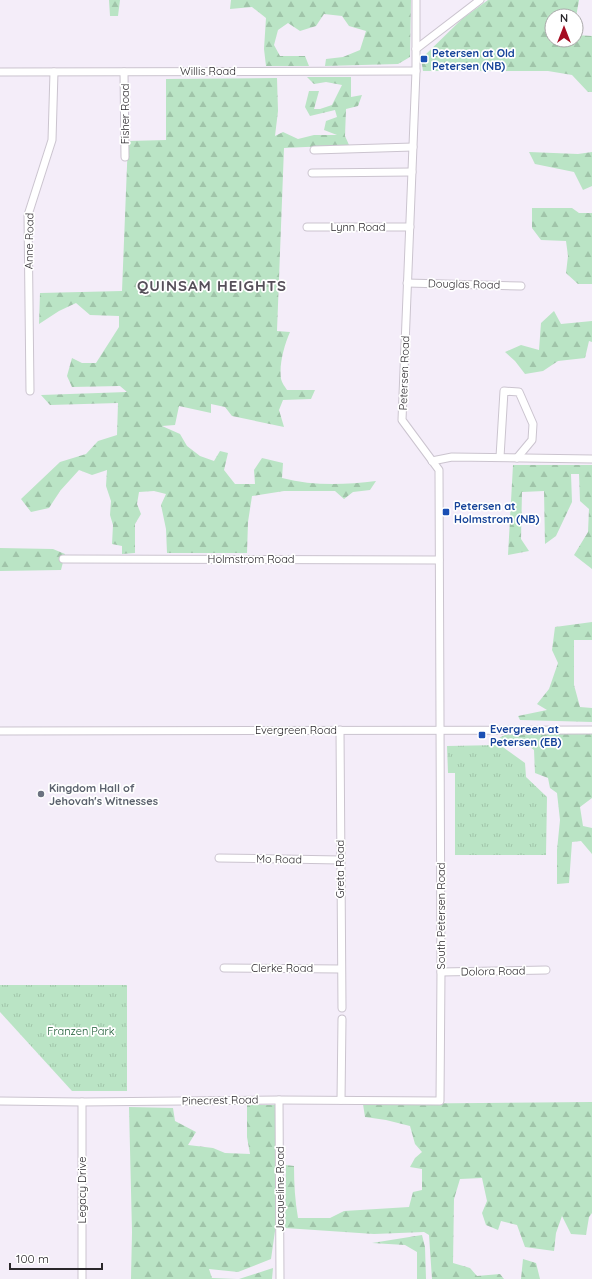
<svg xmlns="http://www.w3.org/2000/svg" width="592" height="1279" font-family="Quicksand,sans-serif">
  <defs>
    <pattern id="forest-firs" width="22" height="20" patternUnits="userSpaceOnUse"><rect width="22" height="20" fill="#bae4c5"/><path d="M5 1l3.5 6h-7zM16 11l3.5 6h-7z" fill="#a0c4a9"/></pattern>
    <pattern id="park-tufts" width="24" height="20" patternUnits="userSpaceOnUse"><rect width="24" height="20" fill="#bae4c5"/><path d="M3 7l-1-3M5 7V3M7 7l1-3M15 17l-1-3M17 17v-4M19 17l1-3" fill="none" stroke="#a0c4a9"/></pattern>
  </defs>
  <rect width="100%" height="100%" fill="#f4edf9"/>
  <g fill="url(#forest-firs)">
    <polygon points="109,0 120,0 118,16 110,16"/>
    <polygon points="231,0 411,0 410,57 398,64 325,66 326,59 343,57 360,50 366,31 349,26 342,16 324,14 316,26 300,31 288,23 278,30 274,45 280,56 305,56 309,66 266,66 264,49 266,18 252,7 230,9"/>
    <polygon points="488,0 579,0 576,17 552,16 552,40 576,40 576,35 592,36 592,92 588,92 572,75 548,71 423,71 421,59 462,19"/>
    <path d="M307 77H351V97L362 95 358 106 346 109 345 136 349 145 284 148 277 331 290 332C284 346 279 364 281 379 282 383 285 387 287 390H315L311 399 283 400 279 410 284 427 232 416 225 407 211 404V413L179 406 175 425 162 426 180 434 187 446 200 456 214 461 220 451 228 453 224 470 235 484H255L254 470 262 458 283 463 282 478C313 486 344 485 376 481L370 490 353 492 344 499 335 491H284L252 496 248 522 247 553H167L166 529 161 505 166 494 154 491 139 492 137 504 141 514 135 524V553L122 554V546L112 544 113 525 110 515 111 501 106 486 107 470 92 475 79 470 60 491 49 508 31 512 21 499 60 462 86 454 98 441 117 435 118 403 50 405 41 395 127 392 120 386 72 387 67 376 72 358 82 363H96L119 327V316L90 315 76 303 59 311 39 324 40 293 122 291 128 141 166 140V79L277 78 278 111 275 136 283 132 298 139 314 135H337L324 130 326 121 337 117 335 110 310 116 305 107 309 91H319L314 109H320L332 105 342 85 326 82 314 84Z"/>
    <polygon points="529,152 578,154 592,152 592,186 583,190 574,172 535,164"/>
    <polygon points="532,208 572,208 579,213 592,213 592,284 578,284 566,273 568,256 566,241 541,240 532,228"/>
    <polygon points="554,311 561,324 592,321 592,342 589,341 585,358 558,361 543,371 525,374 515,361 505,352 521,345 539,350 541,323"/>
    <polygon points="513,465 592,465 592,569 574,555 588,532 589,509 580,501 579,474 571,474 572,502 556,536 545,544 544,491 522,492 521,539 529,551 508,555"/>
    <polygon points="0,548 53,549 65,554 61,570 0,571"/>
    <polygon points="592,622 592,640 574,640 574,685 580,707 592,708 592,722 520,720 518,716 547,710 537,704 549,689 558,663 552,650 555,627"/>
    <polygon points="509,733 592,734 592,798 580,807 583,826 592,828 592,854 581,841 572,842 569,883 557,884 557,850 560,820 557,793 550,788 548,778 535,773 534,750 524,742 509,743 499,738"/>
    <path d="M592 1102V1213L589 1217 586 1235 571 1234 562 1216 556 1233 554 1251 525 1247 517 1225 501 1221 498 1230 486 1225 482 1213 487 1201 482 1178 460 1179 454 1199 453 1263 470 1268 477 1276 500 1274 504 1279H432L429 1235 424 1232 374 1234 285 1228 286 1165 294 1166C294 1184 295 1201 298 1218H330L344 1211 409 1207 413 1192 422 1190V1169L410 1167 415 1158 422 1152 415 1144 410 1126 386 1120 365 1117 363 1104Z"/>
    <polygon points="247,1105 276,1105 276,1224 271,1259 238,1272 209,1269 212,1278 237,1279 131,1279 132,1232 129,1107 173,1108 175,1121 196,1132 188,1145 213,1148 225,1153 250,1154 247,1137"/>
    <polygon points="422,1235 425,1247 426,1279 417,1279 417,1252 405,1245 372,1243"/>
    <polygon points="523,1259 536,1263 540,1279 521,1279"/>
    <polygon points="273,1268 272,1279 239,1279"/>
  </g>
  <g fill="url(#park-tufts)">
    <polygon points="500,745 525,763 526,777 547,797 546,855 455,855 455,773 448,773 447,746"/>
    <polygon points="0,985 127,985 127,1091 72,1091 0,1012"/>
  </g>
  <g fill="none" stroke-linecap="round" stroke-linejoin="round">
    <defs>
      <g id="minor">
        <polyline points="416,49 480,0"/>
        <polyline points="0,72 416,71"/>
        <polyline points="124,72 125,157"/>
        <polyline points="314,150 413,147"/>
        <polyline points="312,173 412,172"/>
        <polyline points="307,227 410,227"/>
        <polyline points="407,283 521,286"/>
        <polyline points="30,391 28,215 52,140 54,72"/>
        <polyline points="500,457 504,391 519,392 533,424 532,440 517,458"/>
        <polyline points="432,461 452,457 592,459"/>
        <polyline points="63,559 439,560"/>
        <polyline points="340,730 342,1008"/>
        <polyline points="0,731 592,730"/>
        <polyline points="219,858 340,860"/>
        <polyline points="224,968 340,969"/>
        <polyline points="441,972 546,970"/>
        <polyline points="279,1100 280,1279"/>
        <polyline points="341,1100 342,1019"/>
        <polyline points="0,1101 82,1102 279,1100 440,1101 441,972 439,470 402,420 416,71 416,0"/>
        <polyline points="82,1279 82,1102"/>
      </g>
    </defs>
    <use href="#minor" stroke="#cbc4cf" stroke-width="9"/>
    <use href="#minor" stroke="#fff" stroke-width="7"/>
  </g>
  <g fill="#1a4fb4" stroke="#fff" stroke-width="1.5">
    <rect x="420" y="55" width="8" height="8" rx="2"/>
    <rect x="442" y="508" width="8" height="8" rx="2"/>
    <rect x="478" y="731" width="8" height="8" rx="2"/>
  </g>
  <circle fill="#6b7280" stroke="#fff" stroke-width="1.5" cx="41" cy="794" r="4"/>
  <g text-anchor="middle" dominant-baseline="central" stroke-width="3.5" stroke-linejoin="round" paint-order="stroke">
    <g font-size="11" font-weight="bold" fill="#164399" stroke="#fff" text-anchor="start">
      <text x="432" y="53">Petersen at Old<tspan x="432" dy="13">Petersen (NB)</tspan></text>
      <text x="454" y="506">Petersen at<tspan x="454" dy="13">Holmstrom (NB)</tspan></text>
      <text x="490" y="729">Evergreen at<tspan x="490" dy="13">Petersen (EB)</tspan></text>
    </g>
    <g font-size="11" fill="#2a272b" stroke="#fff">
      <text x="208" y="71">Willis Road</text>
      <text transform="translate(125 114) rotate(-90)">Fisher Road</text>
      <text x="358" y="227">Lynn Road</text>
      <text transform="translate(29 241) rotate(-89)">Anne Road</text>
      <text transform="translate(464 284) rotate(1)">Douglas Road</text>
      <text transform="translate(404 373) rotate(-88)">Petersen Road</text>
      <text x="251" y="559">Holmstrom Road</text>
      <text x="296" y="730">Evergreen Road</text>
      <text transform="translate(279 859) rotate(1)">Mo Road</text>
      <text transform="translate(340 869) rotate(-90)">Greta Road</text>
      <text transform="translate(441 916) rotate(-90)">South Petersen Road</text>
      <text x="282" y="968">Clerke Road</text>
      <text transform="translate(493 971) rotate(-1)">Dolora Road</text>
      <text transform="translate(220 1100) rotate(-1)">Pinecrest Road</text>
      <text transform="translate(280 1189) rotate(-90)">Jacqueline Road</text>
      <text transform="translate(82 1190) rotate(-90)">Legacy Drive</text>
    </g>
    <g font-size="11" font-weight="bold" fill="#5b616d" stroke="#fff" text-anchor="start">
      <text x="49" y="788">Kingdom Hall of<tspan x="49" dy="13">Jehovah's Witnesses</tspan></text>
    </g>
    <g font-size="11" fill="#185831" stroke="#fff">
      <text x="81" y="1031">Franzen Park</text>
    </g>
    <g font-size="15" font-weight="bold" letter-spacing="1" fill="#554f59" stroke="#fff">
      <text x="212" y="285">QUINSAM HEIGHTS</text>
    </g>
  </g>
  <g transform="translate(564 28)"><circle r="19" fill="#ffffff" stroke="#aaa9aa"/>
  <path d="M0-3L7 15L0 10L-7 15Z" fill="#a50c21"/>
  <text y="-6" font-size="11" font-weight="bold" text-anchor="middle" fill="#2a272b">N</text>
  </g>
  <path d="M10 1263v6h92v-6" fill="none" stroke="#2a272b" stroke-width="2"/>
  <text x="16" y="1263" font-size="12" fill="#2a272b" stroke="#ffffff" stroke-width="3" paint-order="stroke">100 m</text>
</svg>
